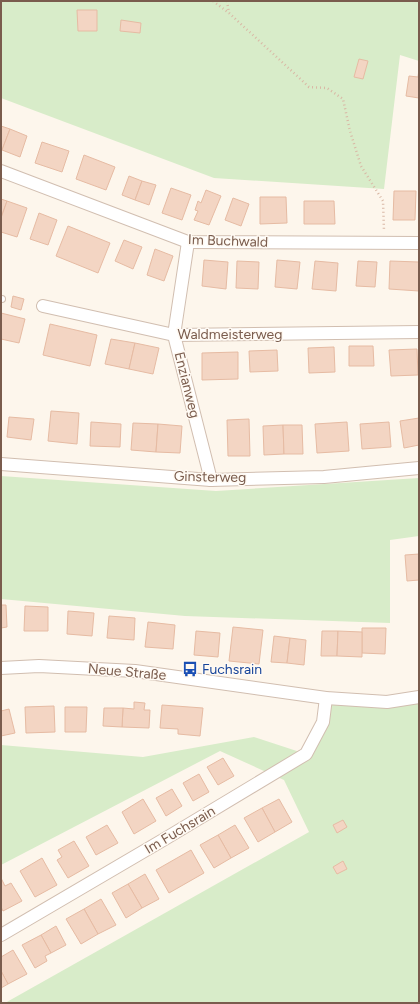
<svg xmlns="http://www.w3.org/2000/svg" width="420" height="1004" font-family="Figtree,sans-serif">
  <rect width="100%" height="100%" fill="#fdf6ec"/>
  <g fill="#d8ecc9">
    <polygon points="1,1 419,1 419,61 400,55 384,189 214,178 1,98"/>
    <polygon points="1,476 216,491 419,478 419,536 390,540 390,623 185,616 1,599"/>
    <polygon points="419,697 419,1003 5,1003 309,832 284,780 220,751 1,865 1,745 143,757 254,737 306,754 326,698"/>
  </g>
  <g fill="#f3d5c3" stroke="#e6bba3">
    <polygon points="77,10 97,10 97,31 78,31"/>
    <polygon points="121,20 141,23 140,33 120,31"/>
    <polygon points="359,59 368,61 363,79 354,77"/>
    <polygon points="419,69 419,98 406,96 409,76 418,77"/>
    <polygon points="1,126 10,129 2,150 1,150"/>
    <polygon points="10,129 27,136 20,157 2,150"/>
    <polygon points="42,142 69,151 62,172 35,163"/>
    <polygon points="84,155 115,167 106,190 76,179"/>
    <polygon points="129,176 142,181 135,200 122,195"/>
    <polygon points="142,181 156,185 149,205 135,200"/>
    <polygon points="171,188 191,195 182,220 162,213"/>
    <polygon points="206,190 221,196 209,225 194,220 198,211 195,210 198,201 201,203"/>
    <polygon points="394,191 416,191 415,220 393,220"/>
    <polygon points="260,197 286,197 287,223 260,224"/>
    <polygon points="233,198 249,204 241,226 225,220"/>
    <polygon points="1,199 7,201 1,218"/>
    <polygon points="7,201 27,208 17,237 1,232 1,218"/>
    <polygon points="304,201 334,201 335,224 304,224"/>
    <polygon points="39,213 57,220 48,245 30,239"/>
    <polygon points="68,226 110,243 98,273 56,256"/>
    <polygon points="124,240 142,247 133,269 115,261"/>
    <polygon points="155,249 173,256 164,281 147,275"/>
    <polygon points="204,260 228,262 226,289 202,286"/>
    <polygon points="277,260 300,262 297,289 275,287"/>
    <polygon points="237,261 259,262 258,289 236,288"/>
    <polygon points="315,261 338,263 336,291 312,289"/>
    <polygon points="358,261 377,262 375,287 356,286"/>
    <polygon points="390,261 419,262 419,291 389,289"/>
    <polygon points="13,296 24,299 21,310 11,307"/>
    <polygon points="1,313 25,319 19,343 1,339"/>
    <polygon points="50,324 97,335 90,366 43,355"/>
    <polygon points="111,339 135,343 129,369 105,364"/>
    <polygon points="135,343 159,348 153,374 129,369"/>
    <polygon points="349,346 373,346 374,366 349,366"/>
    <polygon points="334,347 335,372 309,373 308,348"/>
    <polygon points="417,349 418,375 391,376 389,350"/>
    <polygon points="277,350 278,371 250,372 249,351"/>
    <polygon points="238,352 238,379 202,380 202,353"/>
    <polygon points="51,411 79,413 77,444 48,441"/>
    <polygon points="9,417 34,419 31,440 7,437"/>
    <polygon points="419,418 419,445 404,448 400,421"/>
    <polygon points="249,419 250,456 228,456 227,420"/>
    <polygon points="91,422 121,424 120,447 90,446"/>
    <polygon points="347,422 349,451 317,453 315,424"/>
    <polygon points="389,422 391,447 362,449 360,424"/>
    <polygon points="133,423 158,424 156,452 131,450"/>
    <polygon points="158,424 182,426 180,453 156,452"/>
    <polygon points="283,425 284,454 264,455 263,426"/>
    <polygon points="283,425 302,425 303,454 284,454"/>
    <polygon points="419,554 419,580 407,581 405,555"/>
    <polygon points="1,605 6,605 7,627 1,628"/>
    <polygon points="25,606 48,607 48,631 24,631"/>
    <polygon points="68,611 94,613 92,636 67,634"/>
    <polygon points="109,616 135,618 134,640 107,638"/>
    <polygon points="148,622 175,625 173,649 145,647"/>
    <polygon points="233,627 263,630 259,664 229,661"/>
    <polygon points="362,628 386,628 385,654 362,653"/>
    <polygon points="196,631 220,633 218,657 194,655"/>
    <polygon points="322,631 338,631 337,656 321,656"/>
    <polygon points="338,631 362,632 362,657 337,656"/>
    <polygon points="274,636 290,638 287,663 271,662"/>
    <polygon points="290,638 306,640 304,665 287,663"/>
    <polygon points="134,702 145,703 144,710 150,710 149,728 122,727 123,708 134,709"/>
    <polygon points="162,705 203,708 200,736 178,734 178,729 160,728"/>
    <polygon points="54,706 55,732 26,733 25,707"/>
    <polygon points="65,707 87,707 86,732 65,732"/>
    <polygon points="104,708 123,708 122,727 103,726"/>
    <polygon points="9,709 15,733 1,736 1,711"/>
    <polygon points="223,758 234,776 218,785 207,767"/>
    <polygon points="199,774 209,792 193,801 183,783"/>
    <polygon points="172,789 182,806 166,816 156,798"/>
    <polygon points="143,799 156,821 134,834 122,812"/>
    <polygon points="279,799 292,822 275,832 262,808"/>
    <polygon points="262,808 275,832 258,842 244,818"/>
    <polygon points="343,820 347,827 337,833 333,825"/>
    <polygon points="107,825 118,843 96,855 86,837"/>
    <polygon points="235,825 249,848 231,858 218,835"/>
    <polygon points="218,835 231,858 214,868 200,845"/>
    <polygon points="74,841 89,866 68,878 57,860 62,857 58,850"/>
    <polygon points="191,850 204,873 169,893 156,870"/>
    <polygon points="42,858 57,885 35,897 20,871"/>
    <polygon points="343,861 347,869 337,874 333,867"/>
    <polygon points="145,874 159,899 142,908 128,884"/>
    <polygon points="1,878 5,886 11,883 22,901 3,911 1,907"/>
    <polygon points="128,884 142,908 126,918 112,893"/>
    <polygon points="101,899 116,925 98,934 84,909"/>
    <polygon points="84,909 98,934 81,944 66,919"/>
    <polygon points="56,926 66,945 51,953 41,935"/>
    <polygon points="41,935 51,953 45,956 47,961 35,968 22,945"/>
    <polygon points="13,950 27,974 8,984 1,971 1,957"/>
    <polygon points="1,971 8,984 1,988"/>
  </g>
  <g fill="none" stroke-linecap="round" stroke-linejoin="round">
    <defs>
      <polyline id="lane" points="1,299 2,299"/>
      <g id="street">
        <polyline points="1,171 188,242 419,243"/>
        <polyline points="188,242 174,335 211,480"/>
        <polyline points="43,306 174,335 419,332"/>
        <polyline points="1,464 211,480 324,477 419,468"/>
        <polyline points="1,668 39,666 135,671 326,698 387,702 419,697"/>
        <polyline points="1,935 163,840 306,754 323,722 326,698"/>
      </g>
    </defs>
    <use href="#lane" stroke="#d1beb0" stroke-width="8"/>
    <use href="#street" stroke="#d1beb0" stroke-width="14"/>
    <g stroke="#d9b8a5" stroke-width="2.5" stroke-dasharray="1 3" stroke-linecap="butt">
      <polyline points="213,1 229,13 309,87 327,88 343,99 350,131 361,166 383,201 384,231"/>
      <polyline points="227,1 229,13"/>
    </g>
    <use href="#lane" stroke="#fff" stroke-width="6"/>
    <use href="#street" stroke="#fff" stroke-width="12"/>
  </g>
  <defs>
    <symbol id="bus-bare" viewBox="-9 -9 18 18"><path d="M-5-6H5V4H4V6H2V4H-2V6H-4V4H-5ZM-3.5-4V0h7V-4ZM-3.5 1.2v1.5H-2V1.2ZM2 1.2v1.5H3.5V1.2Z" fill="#1a4fb4" stroke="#fffaf3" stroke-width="2.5" paint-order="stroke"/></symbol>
  </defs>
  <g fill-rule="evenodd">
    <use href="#bus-bare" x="179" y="658" width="22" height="22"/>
  </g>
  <g text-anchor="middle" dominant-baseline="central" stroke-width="3" stroke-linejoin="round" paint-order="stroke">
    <g font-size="14" fill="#7a5c4d" stroke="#fffaf3">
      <text transform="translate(228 241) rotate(2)">Im Buchwald</text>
      <text x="230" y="334">Waldmeisterweg</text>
      <text transform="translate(187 385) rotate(76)">Enzianweg</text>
      <text transform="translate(210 477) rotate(1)">Ginsterweg</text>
      <text transform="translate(127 672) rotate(5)">Neue Straße</text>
      <text transform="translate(180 830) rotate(-31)">Im Fuchsrain</text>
    </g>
    <g font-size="14" fill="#164399" stroke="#fffaf3" text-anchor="start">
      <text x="202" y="669">Fuchsrain</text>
    </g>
  </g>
  <rect width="420" height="1004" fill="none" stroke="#7a5c4d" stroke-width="4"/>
</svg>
